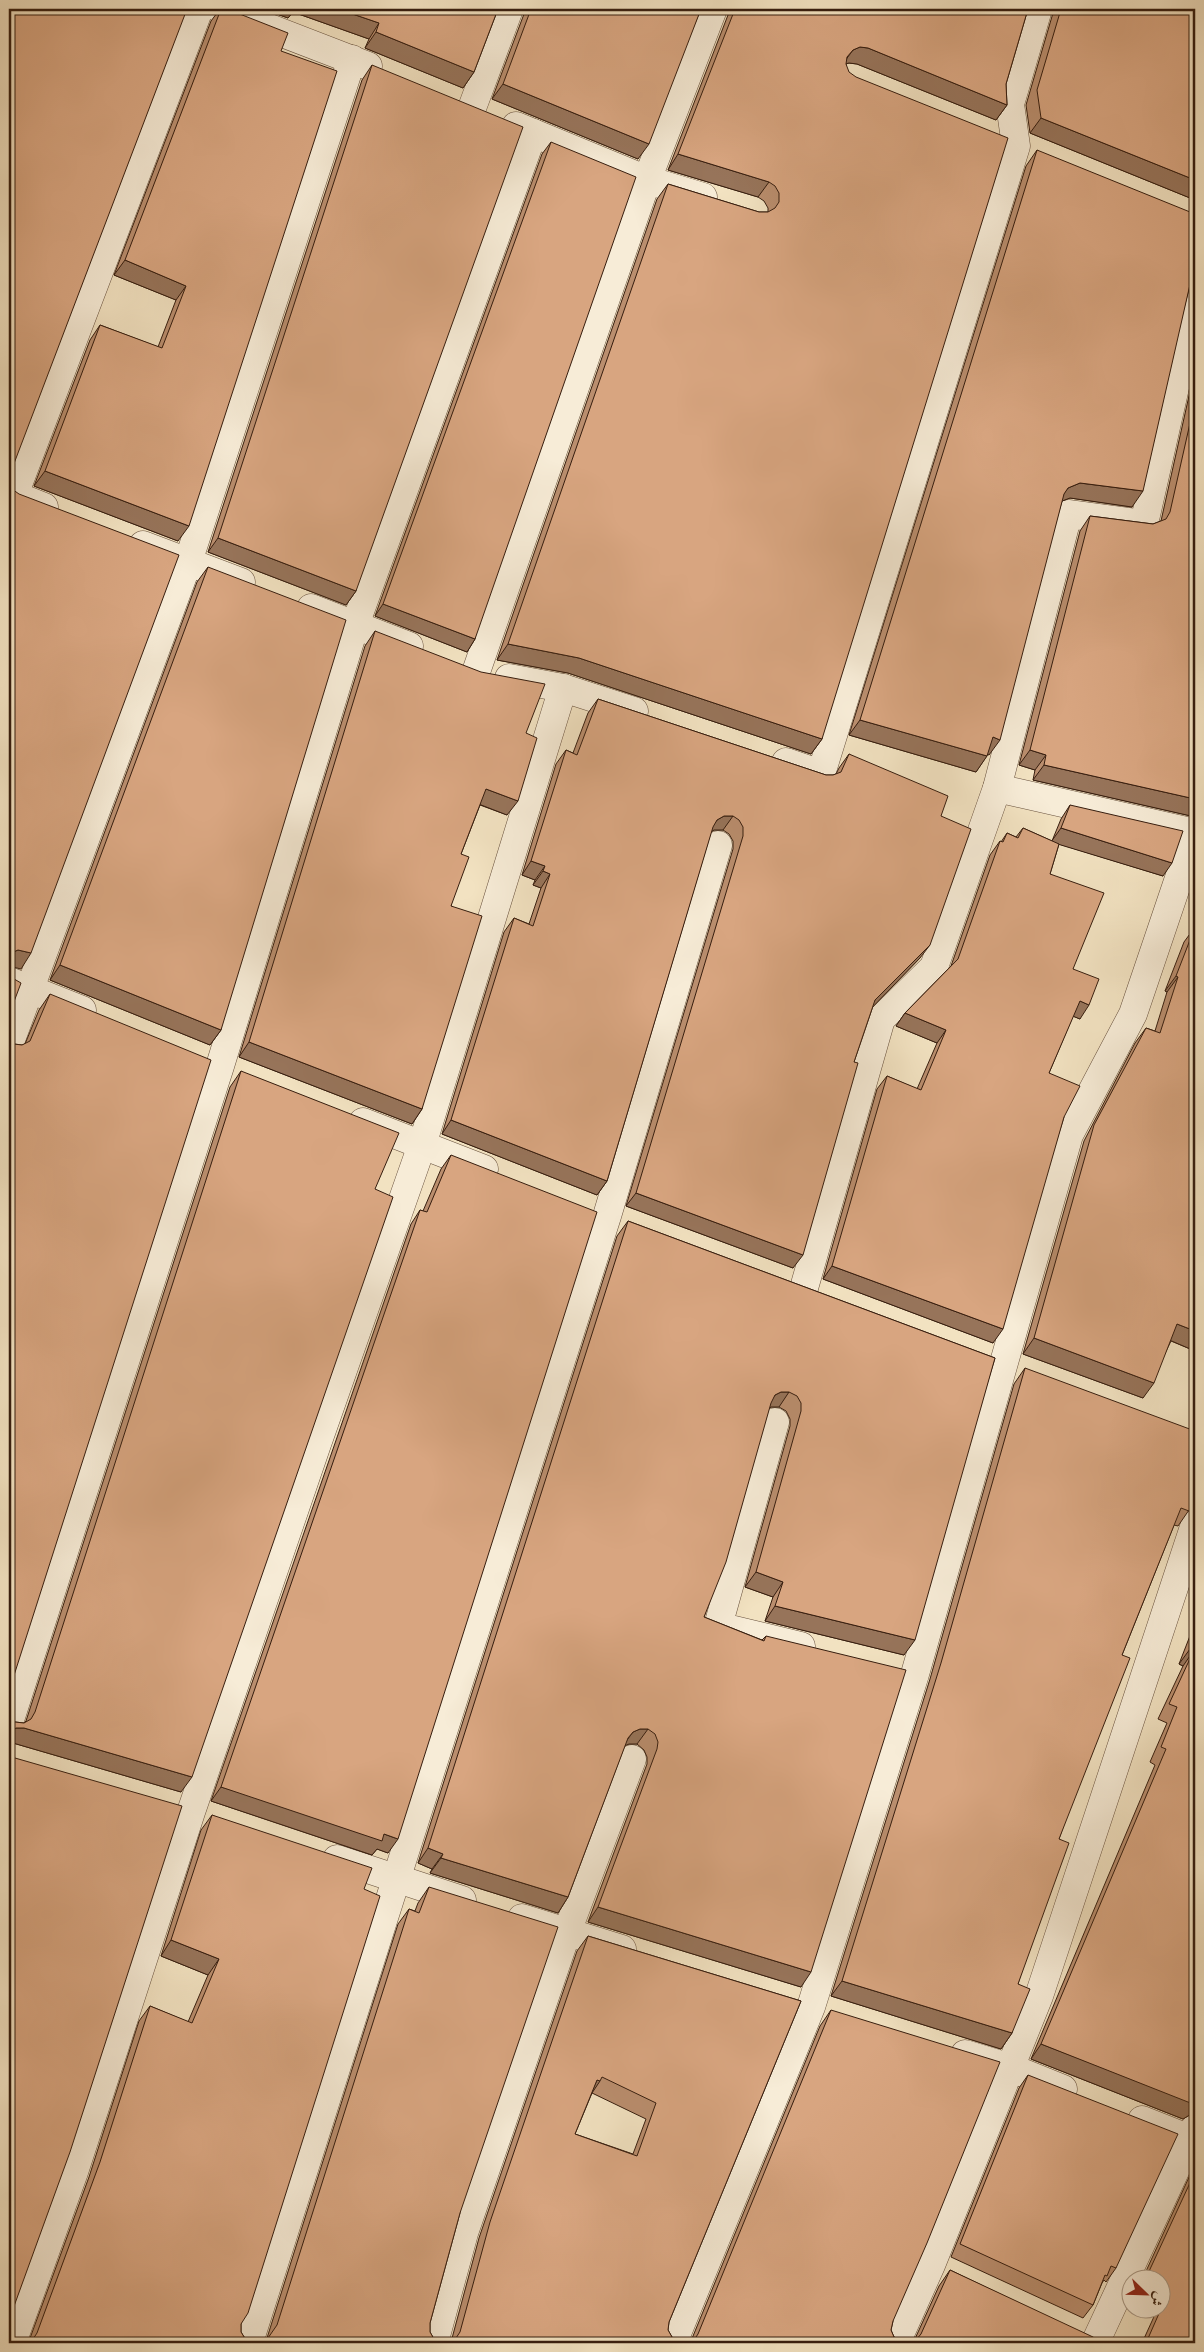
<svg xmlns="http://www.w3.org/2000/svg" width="1204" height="2352" font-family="'Libre Bodoni',Amiri,serif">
  <rect width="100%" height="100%" fill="#f2e2c1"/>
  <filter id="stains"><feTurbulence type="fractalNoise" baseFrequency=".004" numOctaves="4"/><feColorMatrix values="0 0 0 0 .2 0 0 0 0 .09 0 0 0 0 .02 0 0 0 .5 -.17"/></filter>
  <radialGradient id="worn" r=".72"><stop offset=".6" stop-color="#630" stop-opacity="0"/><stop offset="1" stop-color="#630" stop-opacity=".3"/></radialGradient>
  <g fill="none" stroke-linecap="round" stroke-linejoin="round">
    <defs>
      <g id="minor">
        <polyline points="220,9 368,66"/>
        <polyline points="472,108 509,9"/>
        <polyline points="516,126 647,180 703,197"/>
        <polyline points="44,507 14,495 199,9"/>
        <polyline points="143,545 241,582"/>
        <polyline points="311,608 409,646"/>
        <polyline points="476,672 647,180 713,9"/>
        <polyline points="509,678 563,688 634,711"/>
        <polyline points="786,762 821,774 1016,146 1010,104 1038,9"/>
        <polyline points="997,788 1195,833"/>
        <polyline points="9,981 82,1010"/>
        <polyline points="9,1045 188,562 352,59"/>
        <polyline points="363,1122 484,1169"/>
        <polyline points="804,1288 881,1019 934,967 997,788 1068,514 1144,524 1195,299"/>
        <polyline points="775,1422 718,1626 801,1646"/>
        <polyline points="9,1723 220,1066 355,625 533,133"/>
        <polyline points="337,1859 462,1900"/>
        <polyline points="522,1918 622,1949"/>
        <polyline points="965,2054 1011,2068 1063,2089"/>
        <polyline points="1142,2120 1190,2139"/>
        <polyline points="12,2343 74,2172 191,1812 317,1444 422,1145 563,688"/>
        <polyline points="245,2343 251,2336 607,1216 718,845"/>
        <polyline points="434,2343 464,2233 567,1932 632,1759"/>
        <polyline points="673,2343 811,2007 915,1674 1069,1135 1133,1014 1195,831"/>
        <polyline points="896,2343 931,2265 1039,1996 1195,1524"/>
        <polyline points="1095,2343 1195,2128"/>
      </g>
    </defs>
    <use href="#minor" stroke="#664f3c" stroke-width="29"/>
    <use href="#minor" stroke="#f7ecd7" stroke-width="28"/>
  </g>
  <g fill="#ba8e6e" stroke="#371e0f" fill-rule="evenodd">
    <polygon points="220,9 227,9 281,51 178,541 34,486 90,340 100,325 158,347 176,300 114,275 211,21"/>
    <polygon points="263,9 498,9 474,72 463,88 365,48 369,39 293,12 288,18"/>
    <polygon points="524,9 701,9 638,159 492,99 524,14"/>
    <polygon points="728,9 1028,9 1006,84 1007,105 996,120 857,64 849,63 846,64 822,739 811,754 568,673 497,660 657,199 668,184 759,212 768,212 768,208 764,201 758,197 668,170 728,15"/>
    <polygon points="1053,9 1195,9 1195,200 1030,133 1026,105 1053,13"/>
    <polygon points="372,65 356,591 346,605 208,552 362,80"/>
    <polygon points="551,142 475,639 467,652 375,616 542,154"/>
    <polygon points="1037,150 1195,284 1190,285 1132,507 1070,498 1062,501 989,755 988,754 976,772 849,735 1026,166"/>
    <polygon points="1195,369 1195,816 1191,816 1033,780 1035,770 1019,765 1080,531 1090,516 1153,524 1161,521"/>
    <polygon points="208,567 221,1030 210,1045 50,980 197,582"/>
    <polygon points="375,631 526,733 507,815 480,805 461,854 451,906 422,1109 412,1124 239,1057 365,646"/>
    <polygon points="598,699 826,775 833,775 836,774 839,768 849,754 941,816 920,958 873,1006 854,1062 793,1268 626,1206 733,849 733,841 729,834 723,830 714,830 711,832 607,1181 597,1195 442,1134 504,932 514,918 529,924 541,888 533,885 535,880 522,875 556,764 566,750 573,753 588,713"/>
    <polygon points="1070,805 1163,876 1059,844 1050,874 1073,969 1080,1019 1073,1016 1049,1073 1064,1117 993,1343 823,1279 877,1089 887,1076 917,1089 937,1043 896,1026 905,1013 951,966 990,855 1000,841 1001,842 1007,833 1016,837 1023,828 1052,841 1061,819"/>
    <polygon points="1195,927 1195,1351 1171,1341 1143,1398 1023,1354 1084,1141 1135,1043 1146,1028 1155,1031 1167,992 1165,991 1184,942"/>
    <polygon points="50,994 9,1691 9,1040 14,1044 22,1045 25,1044 39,1010"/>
    <polygon points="241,1071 375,1189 181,1792 13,1743 9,1743 15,1722 24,1723 26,1721 230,1087"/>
    <polygon points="451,1155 388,1853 377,1849 372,1855 211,1801 411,1224 420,1210 423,1211 441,1169"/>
    <polygon points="628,1221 995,1358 904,1655 765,1621 773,1597 745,1587 790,1426 790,1419 786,1411 779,1407 771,1407 769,1408 704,1617 762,1640 766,1636 801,1987 588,1922 647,1764 647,1757 644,1750 637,1744 629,1744 625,1745 568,1897 558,1913 430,1873 432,1869 418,1863 617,1236"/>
    <polygon points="1025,1368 1191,1509 1189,1510 1178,1526 1174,1525 1122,1655 1059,1839 1018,1984 1012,2033 1001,2049 831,1996 930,1679 1014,1384"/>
    <polygon points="1195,1623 1195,2113 1193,2113 1183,2119 1031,2059 1155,1765 1150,1762 1167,1723 1158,1719 1183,1666 1179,1664"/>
    <path d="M212 1815 364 1889 241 2324V2332L246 2340 253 2343 261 2342 267 2338 398 1924 409 1909 415 1911 418 1903 429 1887 460 2213 430 2323V2332L434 2339 441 2343 449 2342H451L479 2238 577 1951 588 1936 801 2001 669 2322 668 2330 672 2337 677 2342 686 2343 691 2341 820 2026 831 2010 893 2321 891 2330 894 2337 901 2342 908 2343 914 2341 939 2286 950 2270 1100 2342 1114 2343H9L11 2338 18 2342 26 2343 29 2341 89 2177 139 2021 150 2006 188 2022 208 1975 161 1956 201 1830ZM592 2093 646 2119 633 2154 575 2134Z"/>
    <polygon points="1028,2075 1116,2268 1106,2282 1104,2280 1102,2283 1093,2305 1083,2318 951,2257 1019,2088"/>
    <polygon points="1195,2164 1195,2343 1142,2343 1157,2310 1162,2310 1162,2280 1142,2280"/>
  </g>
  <g fill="#97745a" stroke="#371e0f">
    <polygon points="263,9 338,9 379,23 369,39 293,12 288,18"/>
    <polygon points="376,32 474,72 463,88 365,48"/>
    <polygon points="860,47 868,48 1007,105 996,120 857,64 849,63 842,65 853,50"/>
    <polygon points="503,84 649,144 638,159 492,99"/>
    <polygon points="1041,118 1195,180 1195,200 1030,133"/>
    <polygon points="678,154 769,182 758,197 668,170"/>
    <polygon points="125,260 186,286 176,300 114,275"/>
    <polygon points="1194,273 1195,273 1195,284 1190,284 1183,289"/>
    <polygon points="45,471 189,526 178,541 34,486"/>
    <polygon points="1080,483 1143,491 1132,507 1070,498 1057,503 1068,488"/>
    <polygon points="218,538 356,591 346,605 208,552"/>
    <polygon points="383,604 475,639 467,652 375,616"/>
    <polygon points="508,644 579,658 822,739 811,754 568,673 497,660"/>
    <polygon points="860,720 987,756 976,772 849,735"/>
    <polygon points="993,737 1000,740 989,755 983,753"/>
    <polygon points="1030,750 1046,755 1035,770 1019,765"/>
    <polygon points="1044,765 1195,799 1195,816 1191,816 1033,780"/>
    <polygon points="486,789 518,801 507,815 476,803"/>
    <polygon points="724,816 733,816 723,830 714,830 707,834 717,820"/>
    <polygon points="1061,828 1172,863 1163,876 1051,842"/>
    <polygon points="531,861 545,866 535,880 522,875"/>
    <polygon points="543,871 550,874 541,888 533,885"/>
    <polygon points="930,945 920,958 866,1014 875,1000"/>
    <polygon points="18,950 31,953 21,969 9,966 9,955 11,953"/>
    <polygon points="60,965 221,1030 210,1045 50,980"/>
    <polygon points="1176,976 1178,977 1167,992 1165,991"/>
    <polygon points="1080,1001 1089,1005 1080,1019 1070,1015"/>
    <polygon points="905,1013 946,1030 937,1043 896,1026"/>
    <polygon points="249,1042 422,1109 412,1124 239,1057"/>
    <polygon points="451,1120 607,1181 597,1195 442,1134"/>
    <polygon points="636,1193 803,1255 793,1268 626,1206"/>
    <polygon points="832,1266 1003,1329 993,1343 823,1279"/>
    <polygon points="1177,1324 1195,1331 1195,1351 1167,1339"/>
    <polygon points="1034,1338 1154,1383 1143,1398 1023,1354"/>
    <polygon points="781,1392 789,1392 779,1407 771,1407 764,1411 775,1395"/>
    <polygon points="1195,1497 1195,1509 1191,1509 1188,1511"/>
    <polygon points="756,1572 783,1582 773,1597 745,1587"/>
    <polygon points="775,1606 915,1640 904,1655 765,1621"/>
    <polygon points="1190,1649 1194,1650 1183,1666 1179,1664"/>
    <polygon points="16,1728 24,1728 192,1777 181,1792 13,1743 9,1743 9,1732"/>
    <polygon points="640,1729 648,1729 637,1744 629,1744 622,1747 633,1732"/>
    <polygon points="221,1787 384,1834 398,1839 388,1853 377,1849 372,1855 211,1801"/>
    <polygon points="428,1848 443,1854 432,1869 418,1863"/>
    <polygon points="441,1858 568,1897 558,1913 430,1873"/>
    <polygon points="598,1907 811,1972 801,1987 588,1922"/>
    <polygon points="171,1940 219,1959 208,1975 161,1956"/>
    <polygon points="842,1981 1012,2033 1001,2049 831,1996"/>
    <polygon points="1041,2044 1195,2103 1195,2113 1193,2113 1183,2119 1031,2059"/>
    <polygon points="597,2080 600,2081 590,2096"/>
  </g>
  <g fill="#d8a580" stroke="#371e0f" fill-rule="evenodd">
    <polygon points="9,9 187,9 10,474 9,482 12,489 19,494 179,555 31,953 18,950 11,953 9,955"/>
    <polygon points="221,9 227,9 288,33 281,51 337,71 189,526 45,471 100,325 162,348 186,286 125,260"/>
    <polygon points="338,9 498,9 474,72 376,32 379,23"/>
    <polygon points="531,9 701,9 649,144 503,84"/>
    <polygon points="735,9 1028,9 1006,84 1007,105 868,48 860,47 853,50 847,57 846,64 849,72 856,77 1008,138 822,739 579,658 508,644 668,184 759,212 768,212 775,208 779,202 779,193 775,186 769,182 678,154"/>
    <polygon points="1061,9 1195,9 1195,180 1041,118 1037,90"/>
    <polygon points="372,65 523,127 356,591 218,538"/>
    <polygon points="551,142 636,177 475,639 383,604"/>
    <polygon points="1037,150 1195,214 1195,273 1191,280 1143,491 1080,483 1068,488 1064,494 1000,740 993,737 987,756 860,720"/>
    <polygon points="1195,401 1195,799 1044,765 1046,755 1030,750 1090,516 1153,524 1166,519 1170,512"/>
    <polygon points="208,567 346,620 221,1030 60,965"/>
    <polygon points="375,631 481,672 545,684 526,733 537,738 518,801 486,789 461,854 469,857 451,906 482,916 422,1109 249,1042"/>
    <polygon points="598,699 826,775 833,775 841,772 849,754 948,796 941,816 971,829 930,945 875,1000 854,1062 858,1063 803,1255 636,1193 743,836 743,827 739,820 733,816 724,816 717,820 713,827 607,1181 451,1120 514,918 533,926 550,874 543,871 545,866 531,861 566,750 577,755"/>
    <polygon points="1070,805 1183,831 1172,863 1061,828"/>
    <polygon points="1023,828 1059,844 1050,874 1104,893 1073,969 1099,979 1089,1005 1080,1001 1049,1073 1080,1086 1064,1117 1003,1329 832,1266 887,1076 921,1090 946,1030 905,1013 958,959 1000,841 1003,842 1007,833 1018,838"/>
    <polygon points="1195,927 1195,1331 1177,1324 1154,1383 1034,1338 1094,1125 1146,1028 1160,1033 1178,977 1176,976"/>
    <polygon points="9,976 21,983 9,1015"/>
    <polygon points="50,994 211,1060 9,1691 9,1143 11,1138 9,1137 9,1040 14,1044 22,1045 30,1041"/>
    <polygon points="241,1071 399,1133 375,1189 393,1197 192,1777 24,1728 16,1728 9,1732 9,1718 15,1722 24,1723 31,1719 35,1712"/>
    <polygon points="451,1155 597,1212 398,1839 384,1834 382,1841 221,1787 420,1210 427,1212"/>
    <polygon points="628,1221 995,1358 915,1640 775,1606 783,1582 756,1572 801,1411 801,1403 797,1396 789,1392 781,1392 775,1395 771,1403 726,1562 704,1617 764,1641 766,1636 906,1670 811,1972 598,1907 657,1749 658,1742 655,1734 648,1729 640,1729 633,1732 628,1738 568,1897 441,1858 443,1854 428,1848"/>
    <polygon points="1025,1368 1195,1431 1195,1497 1189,1511 1181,1508 1122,1655 1130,1658 1059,1839 1069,1843 1018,1984 1030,1989 1012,2033 842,1981 941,1663"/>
    <polygon points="1195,1635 1195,2103 1193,2104 1041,2044 1166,1749 1161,1747 1177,1707 1169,1704 1194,1650 1190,1649"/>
    <polygon points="9,1753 15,1758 182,1806 70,2152 9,2320"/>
    <path d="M212 1815 372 1868 364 1889 380 1896 248 2313 241 2324V2332L246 2340 253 2343 261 2342 268 2338 277 2325 409 1909 419 1913 429 1887 558 1927 460 2213 430 2323V2332L434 2339 441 2343 449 2342 456 2338 460 2332 490 2222 588 1936 801 2001 669 2322 668 2330 672 2337 677 2342 686 2343 694 2340 698 2334 831 2010 1000 2062 927 2243 893 2321 891 2330 894 2337 901 2342 908 2343 916 2340 921 2334 950 2270 1093 2337 1100 2342 1114 2343H9V2333L11 2338 18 2342 26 2343 33 2339 37 2333 100 2162 150 2006 192 2023 219 1959 171 1940ZM602 2077 656 2103 637 2156 575 2134 597 2080 600 2081Z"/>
    <polygon points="1028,2075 1178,2134 1116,2268 1111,2266 1107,2276 1105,2275 1093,2305 960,2244"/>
    <polygon points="1195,2172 1195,2343 1146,2343 1168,2293 1162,2290 1162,2280 1145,2280"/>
  </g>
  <rect width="1204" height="2352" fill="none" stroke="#f2e2c1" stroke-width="30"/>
  <rect x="10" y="10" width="1184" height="2332" fill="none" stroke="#371e0f" stroke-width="2.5"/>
  <rect x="15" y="15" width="1174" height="2322" fill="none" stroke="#371e0f"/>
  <g transform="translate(1146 2294) rotate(113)"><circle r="24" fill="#f7ecd7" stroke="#aa9a87"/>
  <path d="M0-4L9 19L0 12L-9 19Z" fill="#8f2418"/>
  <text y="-8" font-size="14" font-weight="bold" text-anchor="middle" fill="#371e0f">ش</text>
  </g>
  <rect width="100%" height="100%" filter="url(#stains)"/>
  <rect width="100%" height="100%" fill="url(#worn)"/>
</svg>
